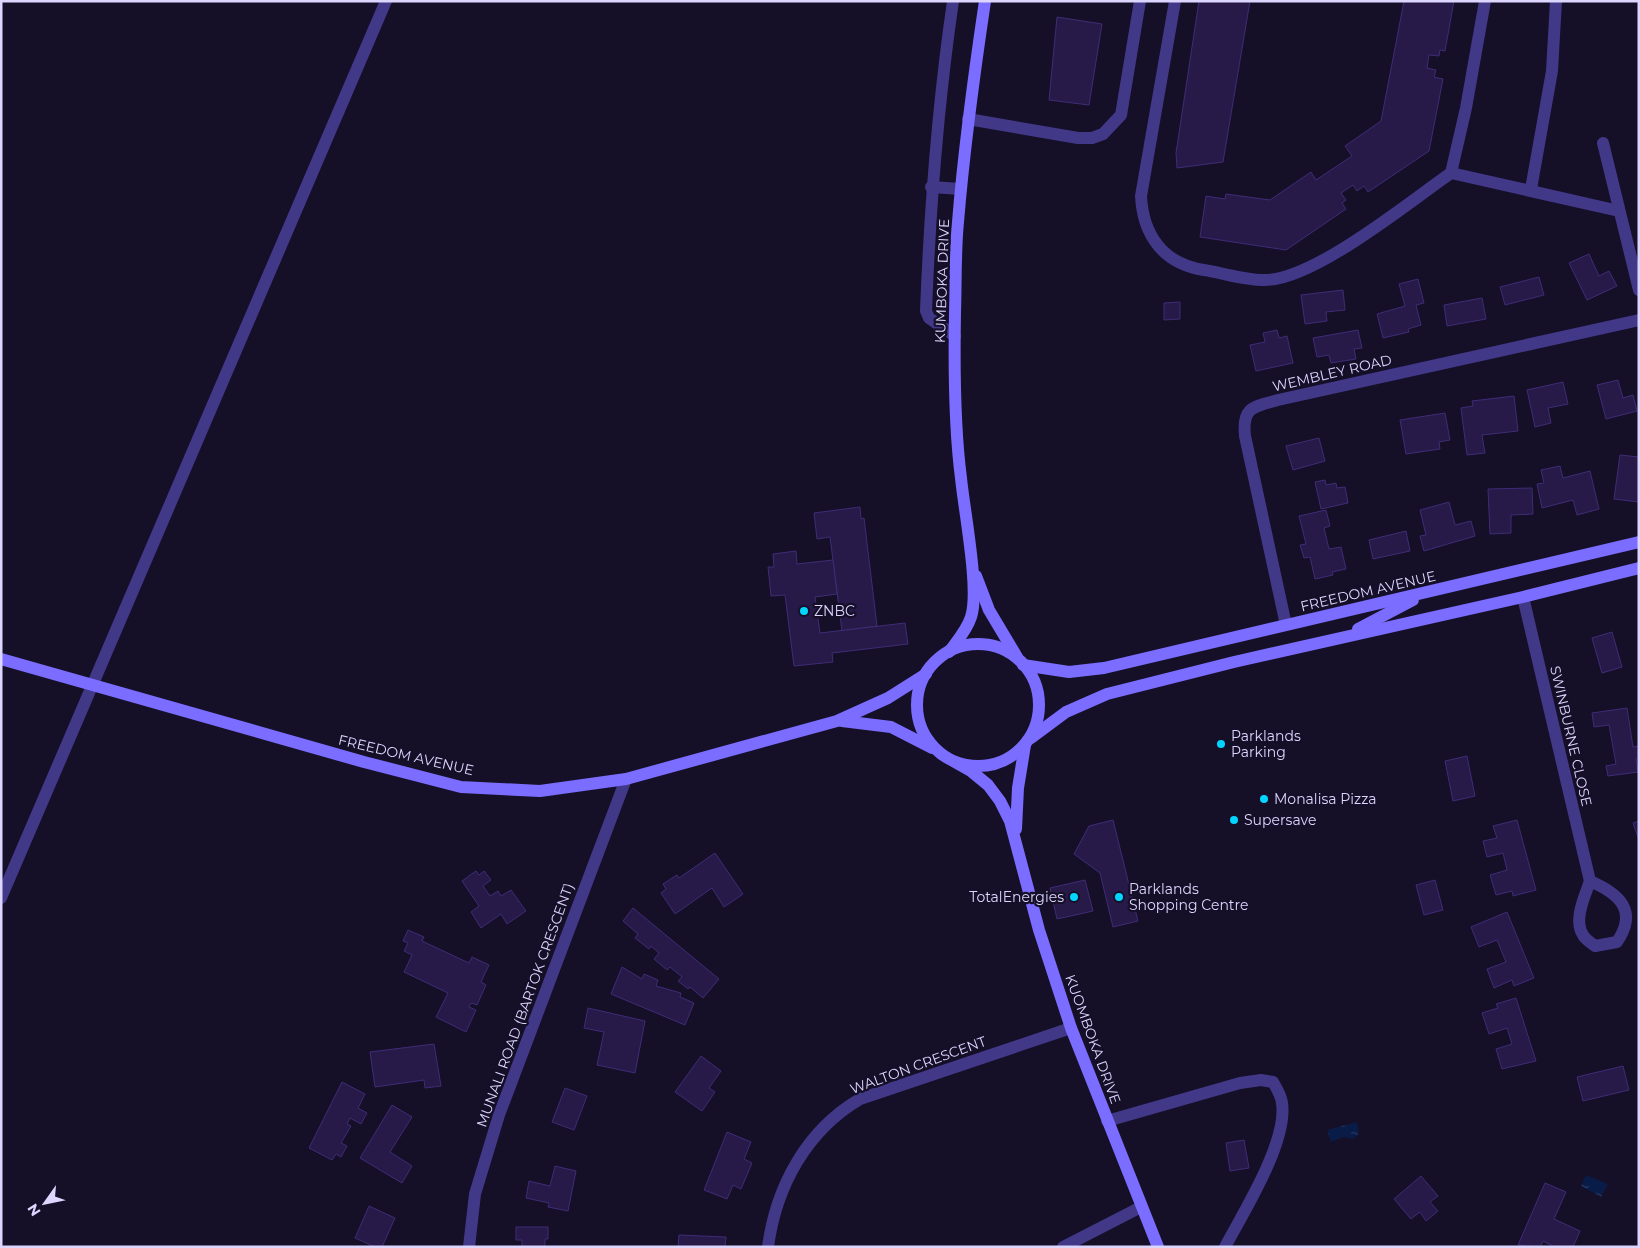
<svg xmlns="http://www.w3.org/2000/svg" width="1640" height="1248" font-family="Montserrat,sans-serif">
  <defs>
    <pattern id="water-ripples" width="26" height="14" patternUnits="userSpaceOnUse" patternTransform="scale(1.25)"><rect width="26" height="14" fill="#091b47"/><path d="M2 4q2-2 4 0t4 0M15 11q2-2 4 0t4 0" fill="none" stroke="#2c3b63"/></pattern>
  </defs>
  <rect width="100%" height="100%" fill="#150f28"/>
  <g fill="url(#water-ripples)">
    <polygon points="1357,1122 1359,1133 1354,1139 1343,1137 1331,1142 1327,1130"/>
    <polygon points="1586,1175 1608,1184 1601,1197 1581,1186"/>
  </g>
  <g fill="#271a49" stroke="#3f2c76">
    <polygon points="1199,1 1250,1 1223,162 1177,168 1176,153"/>
    <polygon points="1404,1 1454,1 1445,51 1440,50 1439,56 1429,55 1427,68 1436,70 1434,77 1443,79 1429,151 1368,192 1364,186 1357,191 1353,185 1341,193 1346,200 1342,203 1346,209 1286,250 1200,237 1206,196 1225,199 1226,194 1270,200 1311,172 1316,180 1352,156 1345,146 1381,121"/>
    <polygon points="1057,17 1102,24 1089,105 1049,100"/>
    <polygon points="1589,254 1599,276 1609,271 1617,286 1587,300 1569,263"/>
    <polygon points="1539,277 1544,295 1505,305 1500,287"/>
    <polygon points="1418,279 1424,303 1416,305 1421,325 1408,329 1409,332 1383,338 1377,314 1405,306 1399,284"/>
    <polygon points="1343,290 1345,310 1326,312 1327,321 1305,324 1301,295"/>
    <polygon points="1482,298 1486,319 1447,326 1444,305"/>
    <polygon points="1180,302 1180,319 1164,320 1164,303"/>
    <polygon points="1277,330 1279,338 1287,336 1293,363 1256,371 1250,345 1265,342 1263,333"/>
    <polygon points="1358,330 1362,348 1354,349 1356,359 1331,363 1329,355 1317,357 1313,338"/>
    <polygon points="1618,380 1623,398 1633,395 1637,411 1606,419 1597,385"/>
    <polygon points="1563,382 1568,404 1548,408 1551,423 1535,427 1527,390"/>
    <polygon points="1514,396 1518,431 1482,435 1485,453 1467,455 1461,408 1473,406 1472,401"/>
    <polygon points="1445,413 1450,440 1439,442 1440,449 1406,454 1400,420"/>
    <polygon points="1319,438 1325,461 1293,470 1286,446"/>
    <polygon points="1620,455 1639,457 1639,502 1614,499"/>
    <polygon points="1560,466 1563,478 1590,471 1599,509 1577,515 1573,500 1542,508 1537,484 1544,483 1541,470"/>
    <polygon points="1325,480 1326,485 1336,483 1337,488 1345,487 1348,503 1321,509 1315,482"/>
    <polygon points="1532,488 1533,514 1511,515 1511,533 1490,534 1488,489"/>
    <polygon points="1449,502 1455,525 1471,521 1475,536 1424,551 1420,536 1426,535 1420,510"/>
    <polygon points="860,507 861,519 864,518 877,626 842,631 830,537 817,539 814,513"/>
    <polygon points="1326,510 1330,526 1324,528 1329,549 1341,547 1346,569 1332,572 1333,575 1315,579 1310,557 1304,558 1300,545 1306,544 1299,516"/>
    <polygon points="1406,531 1410,551 1373,559 1369,540"/>
    <polygon points="796,551 797,564 833,560 837,594 815,597 820,633 905,623 908,644 832,653 833,662 794,666 785,595 771,596 768,567 774,567 773,554"/>
    <polygon points="1612,632 1622,667 1602,673 1592,638"/>
    <polygon points="1627,708 1633,747 1639,746 1639,758 1636,759 1638,772 1608,776 1606,766 1616,764 1609,725 1594,727 1592,713"/>
    <polygon points="1467,756 1475,796 1453,801 1445,761"/>
    <polygon points="1113,820 1138,921 1113,927 1100,873 1074,854 1089,826"/>
    <polygon points="1517,820 1536,890 1513,896 1512,891 1496,895 1490,875 1507,870 1503,853 1487,857 1483,841 1497,838 1493,826"/>
    <polygon points="1639,821 1639,840 1633,823"/>
    <polygon points="715,853 743,894 724,907 712,888 675,914 661,893 666,889 663,884 677,875 679,878"/>
    <polygon points="476,871 479,875 484,871 491,880 483,886 490,896 498,891 501,896 511,890 526,911 507,924 501,914 481,928 471,912 479,906 462,881"/>
    <polygon points="1085,880 1093,911 1057,919 1050,888"/>
    <polygon points="1435,880 1443,910 1424,915 1416,885"/>
    <polygon points="633,908 719,979 703,998 690,987 688,989 678,981 682,977 670,967 667,970 654,959 659,953 651,946 649,949 635,938 638,934 623,921"/>
    <polygon points="1507,912 1534,978 1514,986 1512,980 1494,988 1487,969 1506,962 1497,940 1479,947 1471,927"/>
    <polygon points="408,930 424,937 422,941 469,963 472,957 489,965 481,982 486,985 477,1005 471,1003 469,1007 476,1010 466,1032 436,1017 448,993 404,972 412,955 404,951 408,943 403,941"/>
    <polygon points="622,967 642,979 644,974 658,980 656,986 681,993 680,997 694,1003 685,1025 611,994"/>
    <polygon points="1516,998 1536,1061 1502,1069 1496,1049 1512,1044 1507,1028 1489,1034 1482,1013 1498,1008 1496,1004"/>
    <polygon points="588,1008 645,1021 635,1073 597,1065 604,1032 584,1028"/>
    <polygon points="434,1044 441,1086 425,1088 424,1080 375,1087 370,1052"/>
    <polygon points="701,1056 721,1071 709,1088 715,1092 702,1111 675,1092"/>
    <polygon points="1623,1066 1629,1090 1583,1101 1577,1077"/>
    <polygon points="342,1082 365,1094 358,1108 367,1113 361,1124 350,1118 347,1124 351,1126 341,1143 347,1146 341,1157 336,1154 332,1160 309,1148"/>
    <polygon points="565,1088 587,1096 574,1130 552,1122"/>
    <polygon points="392,1105 412,1117 390,1152 412,1166 402,1183 360,1158"/>
    <polygon points="727,1132 751,1142 744,1159 752,1163 741,1189 733,1185 727,1199 704,1190"/>
    <polygon points="1244,1140 1249,1168 1230,1171 1226,1143"/>
    <polygon points="555,1166 576,1171 568,1211 548,1207 549,1203 526,1198 529,1181 550,1186"/>
    <polygon points="1421,1176 1438,1196 1430,1202 1438,1211 1426,1221 1420,1212 1411,1219 1394,1199"/>
    <polygon points="1545,1183 1566,1192 1554,1219 1580,1231 1573,1247 1555,1247 1543,1241 1540,1247 1518,1245"/>
    <polygon points="369,1206 395,1218 382,1247 375,1247 355,1238"/>
    <polygon points="516,1227 548,1227 548,1239 545,1239 545,1247 522,1247 522,1240 516,1240"/>
    <polygon points="679,1235 726,1237 725,1247 678,1247"/>
  </g>
  <g fill="none" stroke-linecap="round" stroke-linejoin="round">
    <g stroke="#413888" stroke-width="12">
      <path d="M953 1C938 104 930 207 926 311L929 318 955 336"/>
      <path d="M1175 1 1141 196C1143 236 1164 264 1204 270 1223 273 1244 280 1264 280 1313 281 1409 202 1451 173L1466 108 1485 1"/>
      <polyline points="968,119 1078,138 1092,138 1103,134 1121,115 1140,1"/>
      <polyline points="1603,143 1639,290"/>
      <polyline points="1451,173 1619,211"/>
      <polyline points="931,187 961,189"/>
      <polyline points="1531,189 1552,71 1556,1"/>
      <polyline points="1523,597 1590,881"/>
      <path d="M1286 625 1245 436C1242 407 1253 407 1278 400L1639 320"/>
      <path d="M1590 881C1620 894 1638 911 1617 942L1595 946C1591 943 1585 939 1583 935 1573 920 1585 896 1590 881Z"/>
      <polyline points="1,898 386,1"/>
      <path d="M1107 1121 1240 1083 1261 1080 1273 1082C1277 1089 1281 1095 1282 1103 1288 1142 1243 1213 1225 1247"/>
      <polyline points="469,1247 475,1194 499,1115 626,779"/>
      <path d="M768 1247C776 1186 807 1130 860 1099L1071 1028"/>
      <polyline points="1063,1247 1141,1207"/>
    </g>
    <g stroke="#7a6dff" stroke-width="12">
      <polyline points="976,576 989,610 1017,657"/>
      <polyline points="1358,629 1413,600"/>
      <circle cx="978" cy="705" r="61"/>
      <path d="M949 652C957 641 967 630 971 617 980 590 964 510 961 478 954 424 954 367 955 313 956 283 955 252 958 222 964 148 974 75 985 1"/>
      <polyline points="1,659 364,762 461,787 540,791 626,779 837,721 888,698 926,674"/>
      <polyline points="1023,665 1069,672 1104,668 1639,542"/>
      <polyline points="842,721 891,727 932,748"/>
      <polyline points="1031,738 1066,712 1107,694 1234,662 1523,597 1639,568"/>
      <polyline points="955,762 971,771 988,785 1000,801 1010,821 1039,930 1071,1028 1158,1247"/>
      <polyline points="1016,829 1018,788 1025,745"/>
    </g>
  </g>
  <g fill="#02d5ff" stroke="#150f28" stroke-width="2">
    <circle cx="804" cy="611" r="5"/>
    <circle cx="1221" cy="744" r="5"/>
    <circle cx="1264" cy="799" r="5"/>
    <circle cx="1234" cy="820" r="5"/>
    <circle cx="1074" cy="897" r="5"/>
    <circle cx="1119" cy="897" r="5"/>
  </g>
  <g text-anchor="middle" dominant-baseline="central" stroke-width="4.5" stroke-linejoin="round" paint-order="stroke">
    <g font-size="14" fill="#ddd6ff" stroke="#150f28">
      <text transform="translate(942 281) rotate(-88)">KUMBOKA DRIVE</text>
      <text transform="translate(1332 373) rotate(-13)">WEMBLEY ROAD</text>
      <text transform="translate(1368 591) rotate(-13)">FREEDOM AVENUE</text>
      <text transform="translate(1571 736) rotate(77)">SWINBURNE CLOSE</text>
      <text transform="translate(406 755) rotate(13)">FREEDOM AVENUE</text>
      <text transform="translate(525 1005) rotate(-70)">MUNALI ROAD (BARTOK CRESCENT)</text>
      <text transform="translate(1093 1039) rotate(70)">KUOMBOKA DRIVE</text>
      <text transform="translate(918 1065) rotate(-20)">WALTON CRESCENT</text>
    </g>
    <g font-size="14" fill="#ddd6ff" stroke="#150f28" text-anchor="start">
      <text x="814" y="611">ZNBC</text>
      <text x="1231" y="736">Parklands<tspan x="1231" dy="16">Parking</tspan></text>
      <text x="1274" y="799">Monalisa Pizza</text>
      <text x="1244" y="820">Supersave</text>
      <text x="1129" y="889">Parklands<tspan x="1129" dy="16">Shopping Centre</tspan></text>
      <text x="1064" y="897" text-anchor="end">TotalEnergies</text>
    </g>
  </g>
  <rect width="1640" height="1248" fill="none" stroke="#ddd6ff" stroke-width="5"/>
  <g transform="translate(45 1203) rotate(237)" stroke="#150f28" stroke-width="4" paint-order="stroke">
  <path d="M0-4L9 19L0 12L-9 19Z" fill="#ddd6ff"/>
  <text y="-8" font-size="14" font-weight="bold" text-anchor="middle" fill="#ddd6ff">N</text>
  </g>
</svg>
